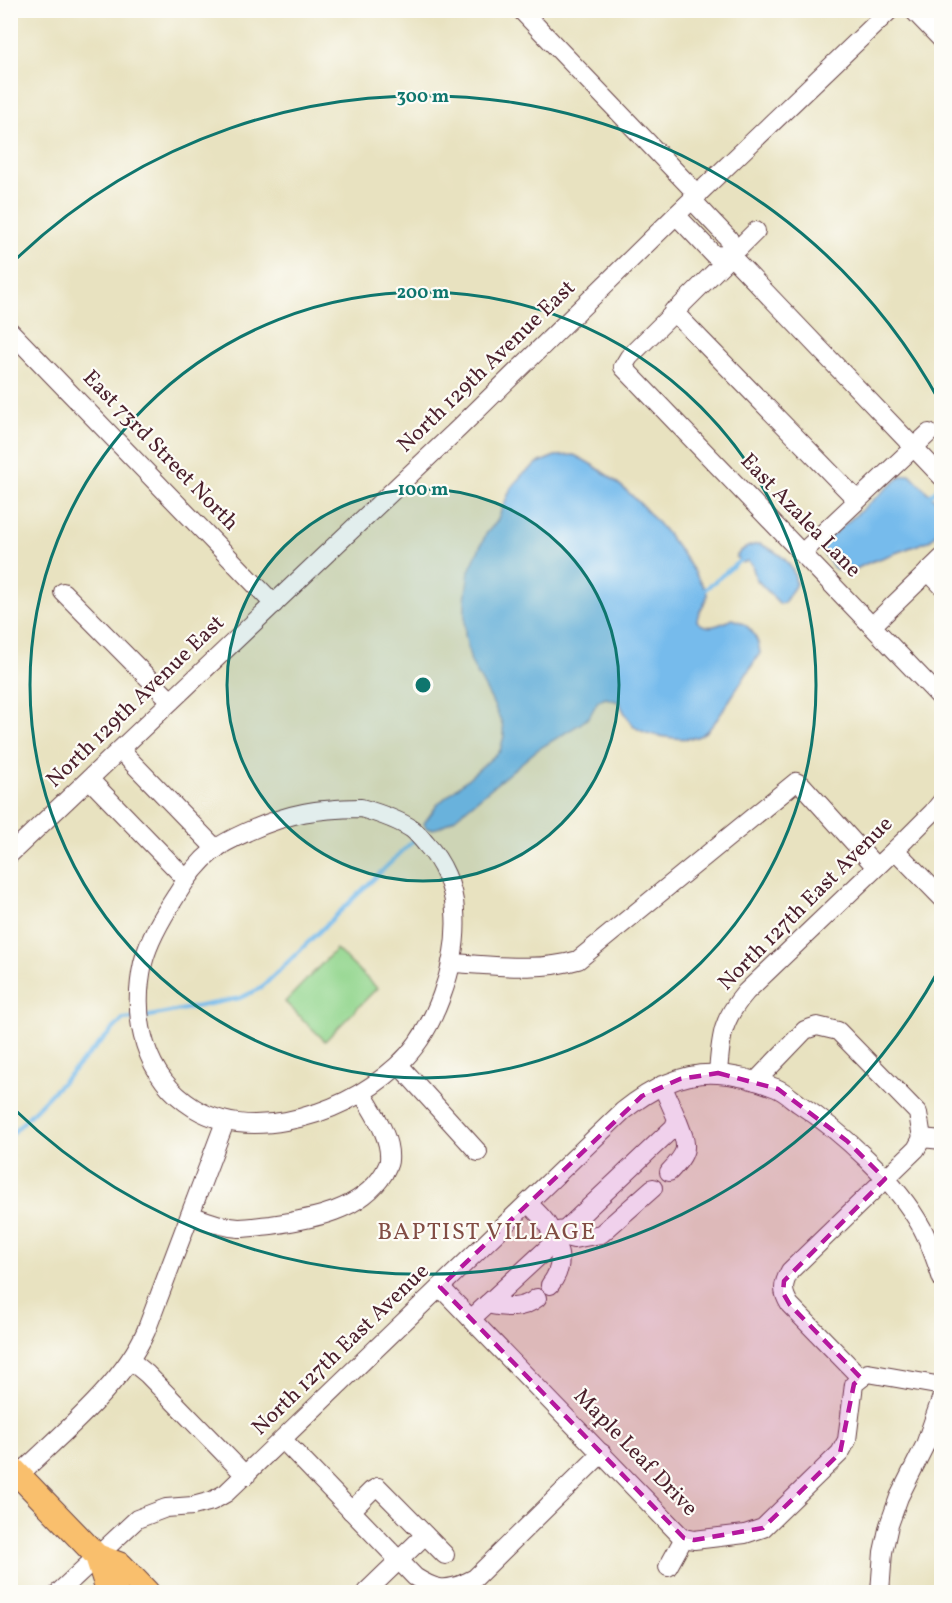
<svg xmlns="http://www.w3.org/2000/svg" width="952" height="1603" font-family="Vollkorn,serif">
  <rect width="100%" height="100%" fill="#fdfcf7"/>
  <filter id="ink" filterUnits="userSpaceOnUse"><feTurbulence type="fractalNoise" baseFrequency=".0167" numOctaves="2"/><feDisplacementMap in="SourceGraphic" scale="12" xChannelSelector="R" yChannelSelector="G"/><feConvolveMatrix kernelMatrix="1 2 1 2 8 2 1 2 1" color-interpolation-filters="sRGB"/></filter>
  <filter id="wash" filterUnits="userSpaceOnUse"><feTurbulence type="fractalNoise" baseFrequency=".008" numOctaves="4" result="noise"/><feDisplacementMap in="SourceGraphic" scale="24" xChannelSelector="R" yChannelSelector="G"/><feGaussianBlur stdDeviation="1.35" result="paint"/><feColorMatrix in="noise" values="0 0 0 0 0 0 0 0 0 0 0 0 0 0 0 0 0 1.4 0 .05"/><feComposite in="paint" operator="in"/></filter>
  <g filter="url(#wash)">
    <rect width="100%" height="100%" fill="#e8e2c0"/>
    <polygon fill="#93d68e" stroke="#6e7a5c" stroke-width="1.5" points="336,949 377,988 325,1041 285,1002"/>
    <g fill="#76bbec" stroke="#606d8c" stroke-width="1.5">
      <path d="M574 455C629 481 678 541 707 593 708 603 697 610 697 621 708 632 720 624 733 619 749 624 758 636 760 653L718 718C713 725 706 734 697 737 683 741 644 736 634 726 627 719 623 710 619 702L606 698 598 701 589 717 580 724 537 750 454 819C445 824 437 831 426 828L424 823 438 804 500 751 504 736 502 723 491 699 471 662 465 635V600L469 571 486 534 497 521 511 488 522 475 538 463 555 456Z"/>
      <polygon points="910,474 941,506 941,527 931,540 868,563 852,571 842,572 834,568 823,553 822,544 886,489 902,476"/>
      <path d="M760 544C778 552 795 563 796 584L784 603 780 604 756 579 752 565 747 561 743 563 736 557C741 548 750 545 760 544Z"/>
    </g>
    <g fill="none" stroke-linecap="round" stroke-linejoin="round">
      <g stroke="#76bbec" stroke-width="4">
        <polyline points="930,496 937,489"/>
        <polyline points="702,592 743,558"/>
        <polyline points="145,1017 240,998 261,988 415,839"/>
        <polyline points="10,1136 123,1019 134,1018"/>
      </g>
    </g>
  </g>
  <g filter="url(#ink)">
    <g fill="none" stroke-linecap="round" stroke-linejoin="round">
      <defs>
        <g id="minor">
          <polyline points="521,10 698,195"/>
          <polyline points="913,10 942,40"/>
          <polyline points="692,200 729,239 731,256 942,477"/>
          <polyline points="676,215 714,255 731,256"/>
          <polyline points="756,231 629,357 623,367 942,699"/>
          <polyline points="673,311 857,500"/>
          <polyline points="10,331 274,604"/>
          <polyline points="802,553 929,433"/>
          <polyline points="928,571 942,586"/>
          <polyline points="63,592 171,701"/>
          <polyline points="872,626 942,558"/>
          <polyline points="121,751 216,849"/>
          <polyline points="90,780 186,879"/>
          <path d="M361 808C378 813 397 819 412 829 417 833 422 839 426 844 442 861 454 887 455 911 459 963 435 1032 397 1066 365 1095 328 1113 286 1121 254 1127 222 1125 194 1108 144 1077 131 1018 143 963 149 939 163 916 176 896 186 879 199 862 214 850 224 842 238 836 249 831 292 812 316 809 361 808Z"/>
          <polyline points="895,850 942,898"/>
          <polyline points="10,854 459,428 676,215 890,10"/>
          <path d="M451 963C492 965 538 972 578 960L796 782 802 785 876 867"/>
          <polyline points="399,1065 478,1152"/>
          <path d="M718 1073C721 1037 721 1021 746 992L906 839 933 812 942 801"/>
          <polyline points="756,1081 805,1030 817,1026 838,1031 918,1113 922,1138"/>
          <path d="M669 1172C690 1150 688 1147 677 1119"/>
          <path d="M190 1215C207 1221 222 1227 239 1228 249 1228 260 1226 271 1225 312 1219 361 1211 384 1173 386 1168 389 1165 389 1160 391 1136 373 1113 362 1093"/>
          <polyline points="553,1234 574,1239 601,1234 653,1188"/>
          <path d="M550 1285C565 1266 560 1253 552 1232L565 1230 674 1127 677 1119 662 1085"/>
          <polyline points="440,1287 679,1534 684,1538 694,1540 745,1534 763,1528 840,1453 847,1440 854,1384 868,1373 942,1386"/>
          <path d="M487 1304C505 1308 522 1310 537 1298"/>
          <path d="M471 1319 552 1244C553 1224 541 1217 528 1203"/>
          <polyline points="130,1360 147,1374 246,1476"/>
          <path d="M861 1378 790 1305C782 1292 782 1285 790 1271L916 1149 922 1138 942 1140"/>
          <path d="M283 1440 415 1577C434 1589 444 1592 465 1583L471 1592"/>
          <path d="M19 1475C61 1434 123 1384 146 1331L225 1122"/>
          <polyline points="351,1511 371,1491 378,1487 445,1555"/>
          <polyline points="668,1567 684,1538"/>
          <polyline points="465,1583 475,1578 602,1453"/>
          <path d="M59 1592 137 1519 166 1508 193 1506 212 1501 226 1493 623 1111C649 1090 683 1071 718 1074 737 1075 758 1081 776 1088 784 1091 791 1098 798 1103 842 1132 897 1182 922 1228 931 1245 936 1261 942 1279"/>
          <polyline points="366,1592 425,1535"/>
          <polyline points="880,1592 883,1552 889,1525 899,1497 925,1445 942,1396"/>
        </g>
        <g id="major">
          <polyline points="10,1466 97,1556 121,1565 147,1592"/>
          <polyline points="97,1556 105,1581 116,1592"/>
        </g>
      </defs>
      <use href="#minor" stroke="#623c41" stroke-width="20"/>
      <use href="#major" stroke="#623c41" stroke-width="26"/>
      <use href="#minor" stroke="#fff" stroke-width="18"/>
      <use href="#major" stroke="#f9bf6d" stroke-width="24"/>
    </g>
  </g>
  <path fill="#b5179e" fill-opacity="0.2" stroke="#b5179e" stroke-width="4.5" stroke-dasharray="12 8" stroke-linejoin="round" d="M718 1073 778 1089 847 1141 885 1179 784 1281 783 1293 790 1305 861 1378 854 1384 840 1453 763 1528 694 1540 684 1538 440 1287 642 1096 680 1079Z"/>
  <circle cx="423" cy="685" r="196" fill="#0f766e" fill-opacity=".12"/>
  <g fill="none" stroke="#0f766e" stroke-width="3">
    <circle cx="423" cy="685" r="196"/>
    <circle cx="423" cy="685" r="393"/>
    <path d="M941 966A589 589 0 0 1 14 1109M14 261A589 589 0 0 1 941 404"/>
  </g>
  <g text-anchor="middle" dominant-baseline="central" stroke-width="4.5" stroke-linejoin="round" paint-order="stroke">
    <g font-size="22" fill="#4a1f2b" stroke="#fdfcf7">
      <text transform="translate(487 367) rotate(-44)">North 129th Avenue East</text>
      <text transform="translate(160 451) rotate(46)">East 73rd Street North</text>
      <text transform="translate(800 516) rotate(46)">East Azalea Lane</text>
      <text transform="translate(136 702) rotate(-44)">North 129th Avenue East</text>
      <text transform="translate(806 904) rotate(-45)">North 127th East Avenue</text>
      <text transform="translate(341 1350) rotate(-44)">North 127th East Avenue</text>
      <text transform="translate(635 1453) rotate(46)">Maple Leaf Drive</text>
    </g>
    <g font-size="24" letter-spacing="1.5" fill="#824d44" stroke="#fdfcf7">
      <text x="487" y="1233">BAPTIST VILLAGE</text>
    </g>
  </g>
  <circle cx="423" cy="685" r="9" fill="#0f766e" stroke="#fdfcf7" stroke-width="3"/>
  <g font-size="18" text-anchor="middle" font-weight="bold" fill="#0f766e" stroke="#fdfcf7" stroke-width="4.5" stroke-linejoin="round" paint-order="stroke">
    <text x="423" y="102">300 m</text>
    <text x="423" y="298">200 m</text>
    <text x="423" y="495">100 m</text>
  </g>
  <rect width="952" height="1603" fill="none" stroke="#fdfcf7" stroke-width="36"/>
</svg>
